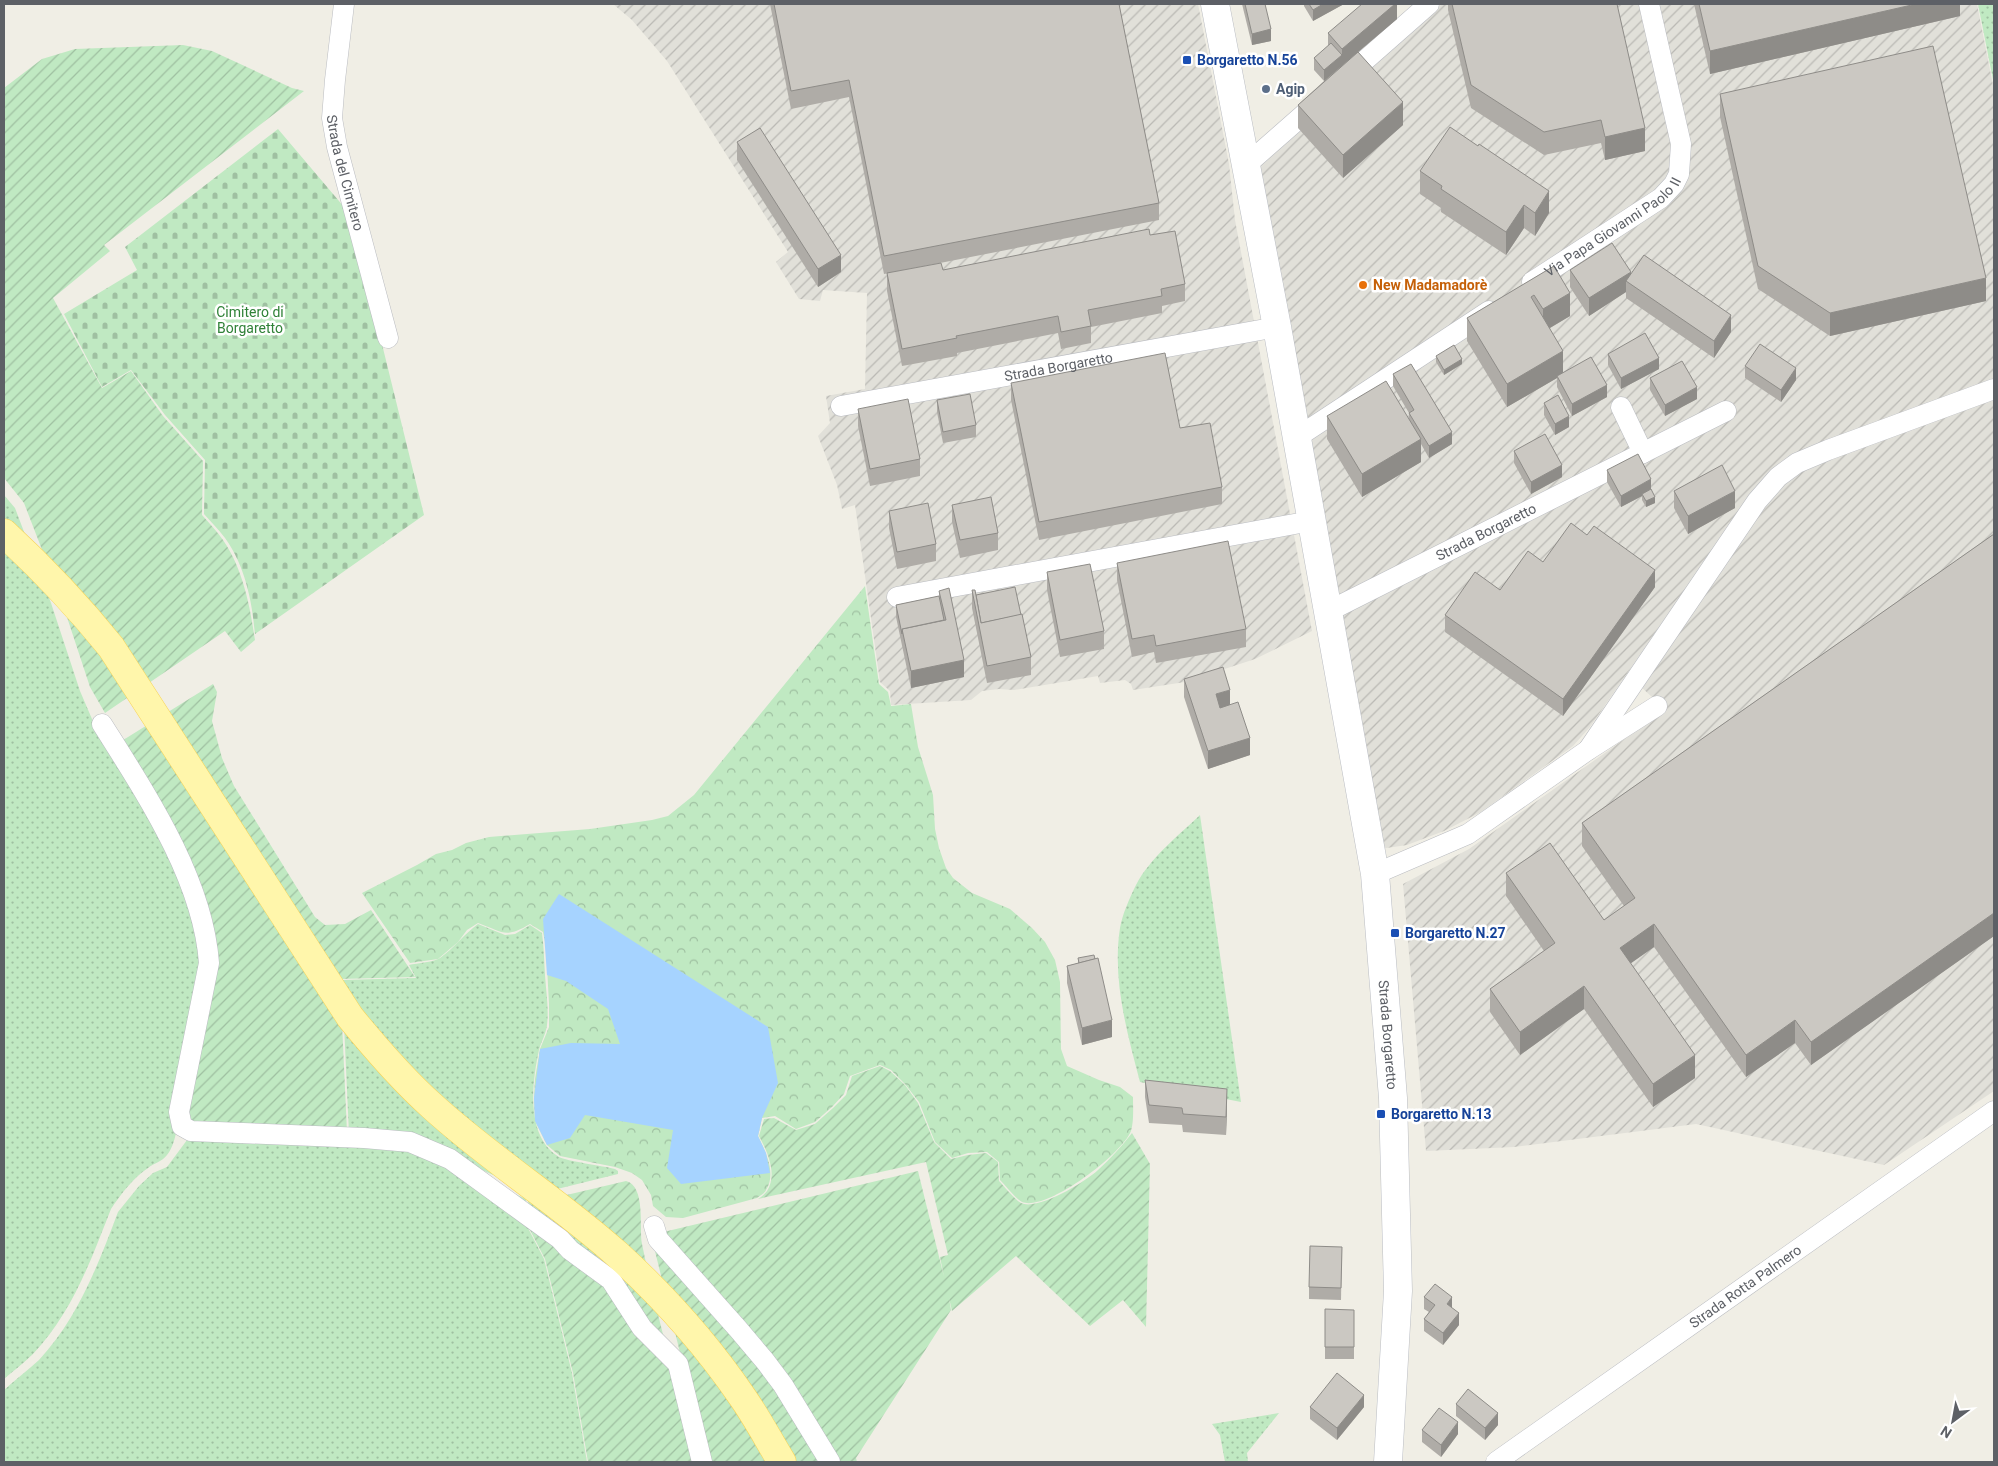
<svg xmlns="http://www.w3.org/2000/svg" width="1998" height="1466" font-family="Roboto,sans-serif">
  <defs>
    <pattern id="industrial-furrows" width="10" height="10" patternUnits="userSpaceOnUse" patternTransform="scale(1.25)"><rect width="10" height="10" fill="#e1e0d9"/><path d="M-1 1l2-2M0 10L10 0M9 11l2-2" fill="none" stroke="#bab9b4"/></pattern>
    <pattern id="grass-dots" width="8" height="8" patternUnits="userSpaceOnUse" patternTransform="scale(1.25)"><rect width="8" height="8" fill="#c0e9c2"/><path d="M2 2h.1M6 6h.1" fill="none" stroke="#9fc0a1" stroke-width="1.8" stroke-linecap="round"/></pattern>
    <pattern id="forest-crowns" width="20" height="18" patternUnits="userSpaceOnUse" patternTransform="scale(1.25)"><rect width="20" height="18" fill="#c0e9c2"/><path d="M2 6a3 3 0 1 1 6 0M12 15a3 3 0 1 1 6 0" fill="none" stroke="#9fc0a1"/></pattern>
    <pattern id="cemetery-stones" width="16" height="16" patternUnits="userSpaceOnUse" patternTransform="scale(1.25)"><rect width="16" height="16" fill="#c0e9c2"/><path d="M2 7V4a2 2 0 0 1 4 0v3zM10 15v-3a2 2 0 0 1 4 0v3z" fill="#9fc0a1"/></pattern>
    <pattern id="garden-furrows" width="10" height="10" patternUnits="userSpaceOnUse" patternTransform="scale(1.25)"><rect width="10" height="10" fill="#c0e9c2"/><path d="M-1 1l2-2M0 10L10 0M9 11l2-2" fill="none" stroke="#9fc0a1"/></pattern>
  </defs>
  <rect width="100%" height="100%" fill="#f0eee5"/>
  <g fill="url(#industrial-furrows)">
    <polygon points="613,4 1198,4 1229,164 1235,220 1312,631 1255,659 1185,682 1133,690 1131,684 1125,680 1100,683 1098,676 1014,690 999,689 982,691 971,700 891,705 890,691 880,682 855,505 842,509 837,485 818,436 830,423 826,396 865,389 867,293 823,290 820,301 799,299 776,262 788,252 667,61 632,20"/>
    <polygon points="1442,4 1977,4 1994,90 1994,382 1753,491 1590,727 1573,746 1481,812 1444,831 1407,845 1380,849 1254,164"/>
    <polygon points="1994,399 1994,1091 1884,1165 1696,1124 1514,1147 1426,1151 1403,884 1469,849 1660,714 1653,698 1639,685 1762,507 1785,483 1805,468"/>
  </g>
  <g fill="url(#grass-dots)">
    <polygon points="1978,4 1994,4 1994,85"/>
    <path d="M4 495 15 508 51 603 80 691 95 726 122 766 189 898 204 963 177 1129C175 1137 173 1148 167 1155 162 1162 154 1163 148 1168 133 1178 121 1194 111 1209 91 1260 72 1313 33 1354 24 1363 13 1371 4 1379Z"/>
    <path d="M1200 815 1241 1102 1140 1082C1127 1032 1112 980 1120 928 1122 915 1130 897 1136 885 1150 858 1178 836 1200 815Z"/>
    <path d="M478 924 505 935 515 934 530 925 542 933C544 947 544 961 545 975 546 992 549 1008 547 1025 546 1034 541 1042 539 1050 532 1082 525 1137 559 1157 566 1161 604 1166 615 1169L618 1171V1174L541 1193 530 1191 431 1148 349 1134 342 980 416 978 409 965C417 963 435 962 440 958 454 948 464 934 478 924Z"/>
    <path d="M190 1136 363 1143 429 1155 526 1199 529 1230 544 1259 572 1373 587 1462H4V1390C15 1380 28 1370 39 1360 78 1318 98 1265 118 1212L139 1186 153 1173 167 1167Z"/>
    <polygon points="1279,1413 1247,1453 1248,1462 1225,1462 1220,1435 1212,1424"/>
  </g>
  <path fill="url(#forest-crowns)" d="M865 586 879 684 888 692 891 706 911 704 918 747 933 795 935 829 939 848 946 868 953 878 972 893 1010 909 1032 928 1045 942 1055 960 1060 982 1061 1049 1067 1066 1099 1080 1120 1087 1133 1097C1133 1107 1134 1121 1131 1131 1122 1154 1047 1212 1022 1202 1015 1198 1006 1186 1000 1180L999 1162 987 1152 968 1153 952 1158 935 1142 919 1102 905 1084 891 1070 880 1065 850 1076 844 1094 832 1107 815 1122 796 1129 775 1116 762 1118 758 1136C765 1151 777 1173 766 1190 765 1193 760 1196 757 1198L683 1218 666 1217 653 1206 651 1195 642 1180 632 1173 615 1167 560 1156 547 1145 535 1121 534 1098 535 1079 540 1049 549 1027V1004L546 947 543 932 530 924C505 939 503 932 478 923L467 930 458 942 438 959 410 963 362 893 417 865 436 854 452 850 466 843 489 837 590 829 652 820 668 816 694 795Z"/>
  <path fill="url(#cemetery-stones)" d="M278 129 350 214 424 515 255 634C252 600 245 566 225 538 219 530 211 522 204 514L205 460 165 415 131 370 102 387 64 314 137 270 125 247Z"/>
  <g fill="url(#garden-furrows)">
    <path d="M183 45 212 51 292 88 304 91 104 245 110 251 53 298 102 388 131 371 163 416 203 461 202 515C209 523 217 531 223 540 243 569 250 606 255 640L241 652 225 631 105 713 90 687 61 599 24 503 4 478V88L42 59 75 49Z"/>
    <polygon points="213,684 217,692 212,721 222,758 234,786 315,917 325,925 345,924 371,910 415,977 340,979 347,1132 186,1123 214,963 120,742"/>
    <path d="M880 1066 890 1071 905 1085 918 1103 934 1142 951 1159 968 1155 986 1153 998 1162 999 1181C1004 1186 1015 1200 1021 1203 1038 1211 1085 1182 1098 1170 1110 1159 1122 1146 1132 1133L1150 1164 1146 1327 1123 1300 1090 1326 1016 1256 952 1311 949 1298 951 1310 856 1458 857 1462H707L651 1235 918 1171 944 1277 940 1257 948 1255 926 1162 758 1199C761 1197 765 1194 767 1191 778 1174 767 1151 759 1136L764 1119 774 1118 796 1130 815 1124 833 1108 846 1095 852 1076Z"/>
    <path d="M626 1181C646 1186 639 1228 642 1244 657 1317 678 1390 696 1462H588L573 1373 545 1259 530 1230 528 1199 541 1201Z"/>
  </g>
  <polygon fill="#a6d3ff" points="559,894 768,1027 778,1083 762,1118 758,1136 766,1153 770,1173 681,1184 667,1168 673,1130 585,1115 570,1138 547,1145 535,1121 534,1098 540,1049 571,1043 620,1044 608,1009 566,981 547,975 543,919"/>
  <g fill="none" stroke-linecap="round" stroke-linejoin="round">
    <defs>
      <g id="street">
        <path id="s1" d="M344 4 335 80 332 118 337 147 388 338"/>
        <polyline points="1346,77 1429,4"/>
        <polyline points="1245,166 1319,101"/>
        <path id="s2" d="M1532 282 1661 198 1674 184 1679 174 1681 144 1649 4"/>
        <path id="s3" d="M841 406 1277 327"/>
        <polyline points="1621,407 1643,453"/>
        <polyline points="1296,438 1489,311"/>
        <polyline points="897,597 1311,521"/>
        <path id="s4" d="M1327 612 1726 411"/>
        <path d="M102 724C146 794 203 879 209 963L179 1112 182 1126 191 1131 364 1138 410 1142 450 1159 560 1239 570 1250 611 1280 642 1328 678 1364 702 1462"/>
        <polyline points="1588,750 1757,501 1778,477 1797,463 1828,450 1994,389"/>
        <polyline points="1375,874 1468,834 1588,750 1657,706"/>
        <polyline points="654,1226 658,1239 738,1329 765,1361 783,1385 830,1462"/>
        <path id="s5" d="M1496 1462 1994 1111"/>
      </g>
      <g id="secondary">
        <path id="s6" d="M1215 4 1277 327 1375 874 1393 1098 1398 1291 1388 1462"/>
      </g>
      <path id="primary" d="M4 533C43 569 78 606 111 647L350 1017C376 1049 402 1079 432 1106 491 1160 559 1202 618 1255 665 1298 707 1345 743 1398 757 1418 769 1441 782 1462"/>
    </defs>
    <use href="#street" stroke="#babcc1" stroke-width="21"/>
    <use href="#secondary" stroke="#babdc3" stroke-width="29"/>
    <use href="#primary" stroke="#f9d455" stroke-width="29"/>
    <use href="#street" stroke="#fff" stroke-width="20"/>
    <use href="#secondary" stroke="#fff" stroke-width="28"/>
    <use href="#primary" stroke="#fff6ab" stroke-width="28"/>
  </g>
  <g fill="#afaca7">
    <polygon points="770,4 1119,4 1159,203 1159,220 884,274 849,97 791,109"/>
    <polygon points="1242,4 1265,4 1271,41 1252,45"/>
    <polygon points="1304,4 1344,4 1313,21 1304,6"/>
    <polygon points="1397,4 1397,19 1358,52 1403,125 1343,178 1298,128 1298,105 1324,81 1314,70 1314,58 1328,46 1328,33"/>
    <polygon points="1448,4 1617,4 1645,151 1605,160 1601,143 1544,155 1471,108 1448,10"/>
    <polygon points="1694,4 1960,4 1960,16 1710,74"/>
    <polygon points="1720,94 1986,301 1830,336 1758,289 1720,117"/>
    <polygon points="737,142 841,272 818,287 737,160"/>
    <polygon points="1420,171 1549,213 1535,236 1524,228 1506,255 1441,212 1441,208 1420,194"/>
    <polygon points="1150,235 1185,284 1185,301 1162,306 1162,313 1091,327 1091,343 1061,349 1058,333 957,353 957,356 902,366 887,291 887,273 943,270"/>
    <polygon points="1554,266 1570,316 1550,328 1563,372 1607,397 1572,416 1557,387 1557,378 1507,407 1467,341 1467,318"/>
    <polygon points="1570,270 1631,273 1731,332 1714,358 1626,298 1626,292 1589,316 1570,287"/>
    <polygon points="1608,354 1659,369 1621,389 1608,365"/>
    <polygon points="1436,356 1462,364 1444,375 1436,362"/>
    <polygon points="1745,366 1796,380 1781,402 1745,378"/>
    <polygon points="1393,374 1452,444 1429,458 1421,444 1421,462 1362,497 1327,439 1327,416 1409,419 1409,413 1393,386"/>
    <polygon points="1650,378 1697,399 1665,416 1650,390"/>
    <polygon points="1011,383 1180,428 1222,487 1222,504 1039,540 1011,400"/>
    <polygon points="937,400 976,425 976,437 943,443 937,412"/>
    <polygon points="1544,403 1569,427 1555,435 1544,415"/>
    <polygon points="858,409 920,459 920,476 870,486 858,426"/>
    <polygon points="1514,451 1562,477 1531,494 1514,463"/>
    <polygon points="1607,470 1651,491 1655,503 1646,507 1642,500 1642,496 1621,507 1607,482"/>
    <polygon points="1674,491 1735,508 1688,534 1674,508"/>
    <polygon points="952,505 998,533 998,550 960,558 952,522"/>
    <polygon points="889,511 936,544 936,561 897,569 889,528"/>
    <polygon points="1994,534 1994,936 1811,1065 1795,1043 1746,1077 1654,947 1630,963 1695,1078 1653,1107 1584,1009 1520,1055 1490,1012 1490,989 1544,951 1506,896 1506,873 1604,920 1624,906 1582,846 1582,823"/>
    <polygon points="1587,535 1655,587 1563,716 1445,632 1445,615 1500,590 1543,562"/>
    <polygon points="1117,563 1246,629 1246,647 1156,663 1154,652 1132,657 1117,580"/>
    <polygon points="1047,572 1104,631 1104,649 1060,657 1047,590"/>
    <polygon points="972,590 1031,657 1031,675 987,683 972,608"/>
    <polygon points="939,591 964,677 911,688 896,617 896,605 939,596"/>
    <polygon points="1184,679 1230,705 1250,755 1208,769 1184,697"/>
    <polygon points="1078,958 1112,1037 1082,1045 1067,983 1067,966 1078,963"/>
    <polygon points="1145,1080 1227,1106 1226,1135 1183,1132 1182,1125 1149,1123 1145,1097"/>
    <polygon points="1342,1247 1341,1300 1309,1299 1309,1287"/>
    <polygon points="1424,1297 1452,1308 1459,1325 1443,1345 1424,1331 1424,1319 1429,1312 1424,1309"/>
    <rect x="1325" y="1310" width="29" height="49"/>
    <polygon points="1456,1404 1498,1425 1485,1440 1456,1416"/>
    <polygon points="1310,1407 1364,1407 1337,1440 1310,1419"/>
    <polygon points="1422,1430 1458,1434 1441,1457 1422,1442"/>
  </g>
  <g fill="#8e8c88">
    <polygon points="1323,4 1344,4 1313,21 1313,10"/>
    <polygon points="1395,4 1397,4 1397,19 1324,81 1324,70 1342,55 1342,49"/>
    <polygon points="1916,4 1960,4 1960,16 1710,74 1710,51"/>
    <polygon points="1271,29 1271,41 1252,45 1252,34"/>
    <polygon points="1403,102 1403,125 1343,178 1343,155"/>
    <polygon points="1645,128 1645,151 1605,160 1605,137"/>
    <polygon points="1549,191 1549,213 1535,236 1535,213"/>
    <polygon points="1524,205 1524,228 1506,255 1506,232"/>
    <polygon points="841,255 841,272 818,287 818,269"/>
    <polygon points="1631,272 1631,284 1626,281 1626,292 1589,316 1589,298"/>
    <polygon points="1986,278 1986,301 1830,336 1830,313"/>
    <polygon points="1570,293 1570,316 1543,332 1543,309"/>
    <polygon points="1731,315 1731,332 1714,358 1714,341"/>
    <polygon points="1563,351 1563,374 1557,376 1557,378 1507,407 1507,384"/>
    <polygon points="1659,358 1659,369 1621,389 1621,378"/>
    <polygon points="1462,359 1462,364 1444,375 1444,370"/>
    <polygon points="1796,368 1796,380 1781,402 1781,390"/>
    <polygon points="1607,385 1607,397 1572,416 1572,404"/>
    <polygon points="1697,387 1697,399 1665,416 1665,405"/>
    <polygon points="1569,416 1569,427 1555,435 1555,424"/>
    <polygon points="1452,432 1452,444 1429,458 1429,446"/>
    <polygon points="1421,439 1421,462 1362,497 1362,474"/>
    <polygon points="1562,465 1562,477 1531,494 1531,482"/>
    <polygon points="1651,479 1651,491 1642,494 1642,496 1621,507 1621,496"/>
    <polygon points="1735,491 1735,508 1688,534 1688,516"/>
    <polygon points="1655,497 1655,503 1646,507 1646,501"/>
    <polygon points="1655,570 1655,587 1563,716 1563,699"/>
    <polygon points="964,660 964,677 911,688 911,671"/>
    <polygon points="1230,690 1230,707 1216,712 1216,694"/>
    <polygon points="1250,738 1250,755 1208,769 1208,751"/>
    <polygon points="1994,913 1994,936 1811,1065 1811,1042"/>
    <polygon points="1654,924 1654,947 1620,971 1620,948"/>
    <polygon points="1584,986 1584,1009 1520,1055 1520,1032"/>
    <polygon points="1112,1020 1112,1037 1082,1045 1082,1028"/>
    <polygon points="1795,1020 1795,1043 1746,1077 1746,1055"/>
    <polygon points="1695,1055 1695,1078 1653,1107 1653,1084"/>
    <polygon points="1227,1089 1227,1106 1226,1135 1226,1117"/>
    <polygon points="1452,1297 1452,1309 1447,1304"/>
    <polygon points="1459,1313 1459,1325 1443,1345 1443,1333"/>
    <polygon points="1364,1395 1364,1407 1337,1440 1337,1428"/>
    <polygon points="1498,1413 1498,1425 1485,1440 1485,1428"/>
    <polygon points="1458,1422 1458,1434 1441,1457 1441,1445"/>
  </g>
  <g fill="#cbc8c2" stroke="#8e8c88">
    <polygon points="774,4 1119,4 1159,203 884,256 849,80 791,91"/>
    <polygon points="1245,4 1265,4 1271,29 1252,34"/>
    <polygon points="1309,4 1323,4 1313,10"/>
    <polygon points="1362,4 1395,4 1342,49 1328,33"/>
    <polygon points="1452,4 1617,4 1645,128 1605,137 1601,120 1544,132 1471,85"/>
    <polygon points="1699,4 1916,4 1710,51"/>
    <polygon points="1331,43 1342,55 1324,70 1314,58"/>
    <polygon points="1933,46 1986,278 1830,313 1758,266 1720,94"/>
    <polygon points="1358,52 1403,102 1343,155 1298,105"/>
    <polygon points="1450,127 1478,146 1479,144 1549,191 1535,213 1524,205 1506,232 1441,189 1442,186 1420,171"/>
    <polygon points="760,128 841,255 818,269 737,142"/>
    <polygon points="1149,229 1150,235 1175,231 1185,284 1161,289 1162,296 1088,310 1091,326 1061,332 1058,316 956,336 957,338 902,349 887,273 941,263 943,270"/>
    <polygon points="1612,243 1631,272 1589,298 1570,270"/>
    <polygon points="1644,255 1731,315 1714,341 1626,281"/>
    <polygon points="1554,266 1570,293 1543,309 1534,295 1531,297 1563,351 1507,384 1467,318"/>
    <polygon points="1645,333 1659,358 1621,378 1608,354"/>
    <polygon points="1760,344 1796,368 1781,390 1745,366"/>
    <polygon points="1454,345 1462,359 1444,370 1436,356"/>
    <polygon points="1165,353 1180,428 1210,423 1222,487 1039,522 1011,383"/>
    <polygon points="1591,357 1607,385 1572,404 1557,376"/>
    <polygon points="1682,361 1697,387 1665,405 1650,378"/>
    <polygon points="1411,364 1452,432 1429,446 1409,413 1414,410 1393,374"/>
    <polygon points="1386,381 1421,439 1362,474 1327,416"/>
    <polygon points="970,394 976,425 943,432 937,400"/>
    <polygon points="1558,395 1569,416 1555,424 1544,403"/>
    <polygon points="908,399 920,459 870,469 858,409"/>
    <polygon points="1545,434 1562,465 1531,482 1514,451"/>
    <polygon points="1638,454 1651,479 1621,496 1607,470"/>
    <polygon points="1722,465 1735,491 1688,516 1674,491"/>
    <polygon points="1651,489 1655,497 1646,501 1642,494"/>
    <polygon points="991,497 998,533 960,540 952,505"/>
    <polygon points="928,503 936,544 897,552 889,511"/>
    <polygon points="1571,523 1587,535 1594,526 1655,570 1563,699 1445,615 1475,572 1500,590 1528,551 1543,562"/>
    <polygon points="1994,534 1994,913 1811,1042 1795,1020 1746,1055 1654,924 1620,948 1695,1055 1653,1084 1584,986 1520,1032 1490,989 1555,943 1506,873 1550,843 1604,920 1635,898 1582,823"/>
    <polygon points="1228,541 1246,629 1156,646 1154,635 1132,639 1117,563"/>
    <polygon points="1090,564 1104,631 1060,640 1047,572"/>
    <polygon points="1015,587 1021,615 981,623 976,595"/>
    <polygon points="949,588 964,660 911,671 902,629 946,620 939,591"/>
    <polygon points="972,590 975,590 981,623 1022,614 1031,657 987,666"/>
    <polygon points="939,596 944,620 902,629 902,634 896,605"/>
    <polygon points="1223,667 1230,690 1216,694 1220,708 1238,702 1250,738 1208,751 1184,679"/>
    <polygon points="1094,955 1095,959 1079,963 1078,958"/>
    <polygon points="1098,958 1112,1020 1082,1028 1067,966"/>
    <polygon points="1145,1080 1227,1089 1226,1117 1183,1114 1182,1108 1149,1105"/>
    <polygon points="1310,1246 1342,1247 1341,1288 1309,1287"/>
    <polygon points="1435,1284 1452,1297 1447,1304 1459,1313 1443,1333 1424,1319 1435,1305 1424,1297"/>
    <polygon points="1325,1309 1354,1310 1354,1347 1325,1347"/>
    <polygon points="1337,1373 1364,1395 1337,1428 1310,1407"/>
    <polygon points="1468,1389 1498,1413 1485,1428 1456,1404"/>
    <polygon points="1439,1408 1458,1422 1441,1445 1422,1430"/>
  </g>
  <g fill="#1a4fb4" stroke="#fff" stroke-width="2">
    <rect x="1182" y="55" width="10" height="10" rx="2.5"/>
    <rect x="1390" y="928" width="10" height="10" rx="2.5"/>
    <rect x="1376" y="1109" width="10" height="10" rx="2.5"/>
  </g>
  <circle fill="#5c6f8a" stroke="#fff" stroke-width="2" cx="1266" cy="89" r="5"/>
  <circle fill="#e8710a" stroke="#fff" stroke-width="2" cx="1363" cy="285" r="5"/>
  <g text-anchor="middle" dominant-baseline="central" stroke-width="5" stroke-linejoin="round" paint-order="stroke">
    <g font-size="14" font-weight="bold" fill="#164399" stroke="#fff" text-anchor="start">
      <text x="1197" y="60">Borgaretto N.56</text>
      <text x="1405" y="933">Borgaretto N.27</text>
      <text x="1391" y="1114">Borgaretto N.13</text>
    </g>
    <g font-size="14" font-weight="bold" fill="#4e5e75" stroke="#fff" text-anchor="start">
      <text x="1276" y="89">Agip</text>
    </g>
    <g font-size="14" fill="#5d6066" stroke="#fff">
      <text stroke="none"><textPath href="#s1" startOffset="171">Strada del Cimitero</textPath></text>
      <text stroke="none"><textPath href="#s2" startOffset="98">Via Papa Giovanni Paolo II</textPath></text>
      <text stroke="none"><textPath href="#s3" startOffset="221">Strada Borgaretto</textPath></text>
      <text stroke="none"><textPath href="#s4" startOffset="178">Strada Borgaretto</textPath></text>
      <text stroke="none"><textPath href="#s6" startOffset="1046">Strada Borgaretto</textPath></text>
      <text stroke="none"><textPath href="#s5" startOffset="305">Strada Rotta Palmero</textPath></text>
    </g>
    <g font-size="14" font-weight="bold" fill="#c56008" stroke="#fff" text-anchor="start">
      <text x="1373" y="285">New Madamadorè</text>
    </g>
    <g font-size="14" fill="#308238" stroke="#fff">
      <text x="250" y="312">Cimitero di<tspan x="250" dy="16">Borgaretto</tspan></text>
    </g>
  </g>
  <rect width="1998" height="1466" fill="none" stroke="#5d6066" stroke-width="10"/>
  <g transform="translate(1953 1421) rotate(212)" stroke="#ffffff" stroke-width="4" paint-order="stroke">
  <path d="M0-4L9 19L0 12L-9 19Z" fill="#5d6066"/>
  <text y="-8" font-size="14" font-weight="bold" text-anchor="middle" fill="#5d6066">N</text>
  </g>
</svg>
